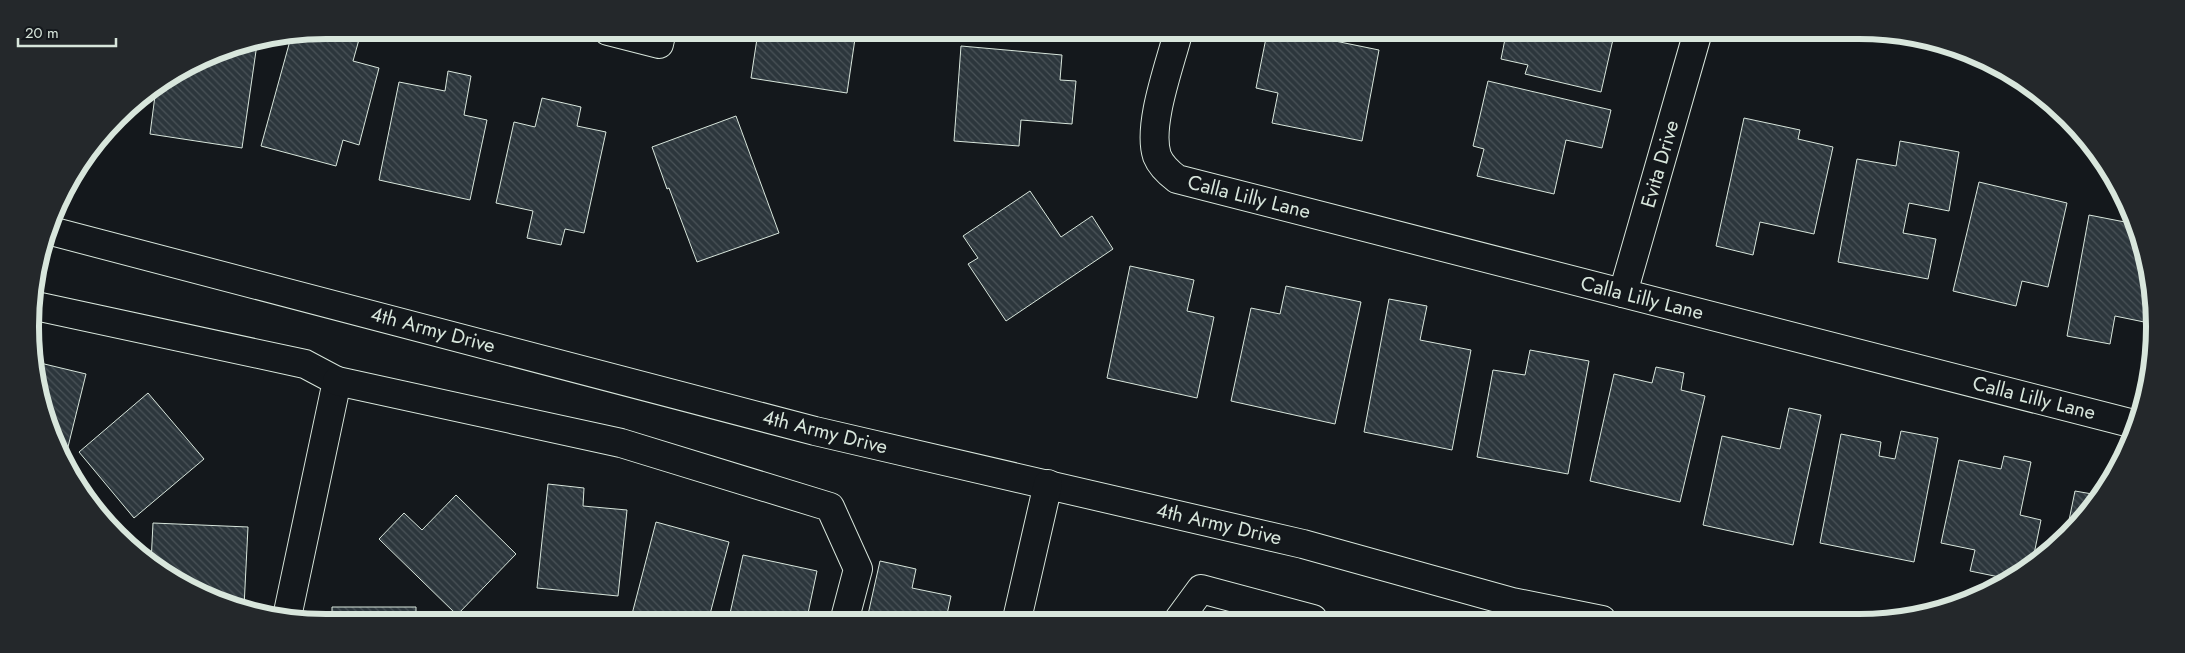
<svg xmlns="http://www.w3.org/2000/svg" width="2185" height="653" font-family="Jost,sans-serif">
  <defs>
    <pattern id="building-back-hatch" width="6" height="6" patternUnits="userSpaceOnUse" patternTransform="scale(1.25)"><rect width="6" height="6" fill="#2c363c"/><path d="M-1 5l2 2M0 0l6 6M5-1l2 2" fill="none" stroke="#4a5358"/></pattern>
  </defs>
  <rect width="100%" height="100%" fill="#14181c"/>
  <g fill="url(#building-back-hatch)" stroke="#d8e6dc">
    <polygon points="326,30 338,30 360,36 353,61 379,68 359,145 343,140 336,166 261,146 291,37 304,34 321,39 323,31"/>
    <polygon points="758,32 856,32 847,93 751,78"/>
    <polygon points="1267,33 1296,33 1379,50 1362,141 1272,123 1278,93 1256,88"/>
    <polygon points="1506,34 1614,35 1601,92 1525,74 1528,65 1501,59"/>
    <polygon points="257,44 242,148 150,134 156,88 213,52"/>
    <polygon points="961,46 1062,55 1060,80 1076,81 1072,124 1021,120 1019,146 954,141"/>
    <polygon points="448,71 471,76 464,115 487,120 470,200 379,180 399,82 445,91"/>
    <polygon points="1488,81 1611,110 1602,148 1566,140 1554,194 1477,176 1484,149 1473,146"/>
    <polygon points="542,98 581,107 577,126 606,132 584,233 565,229 561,245 527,238 533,211 496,203 514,122 535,127"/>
    <polygon points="736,116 779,233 697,262 669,188 667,189 652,147"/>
    <polygon points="1744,118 1800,130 1798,139 1833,147 1814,234 1760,222 1753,255 1716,246"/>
    <polygon points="1900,141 1959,152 1949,211 1909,203 1903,233 1936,239 1928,279 1838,262 1857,159 1896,166"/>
    <polygon points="1979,182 2067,203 2048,287 2022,281 2016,306 1953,291"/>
    <polygon points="1030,191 1061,237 1092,216 1113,249 1006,321 968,264 978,258 963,236"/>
    <polygon points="2089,215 2130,223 2149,268 2149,323 2115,316 2110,344 2067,336"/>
    <polygon points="1130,266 1194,280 1187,311 1214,317 1197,398 1107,378"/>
    <polygon points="1286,286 1361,302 1335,424 1231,401 1251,308 1280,314"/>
    <polygon points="1389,299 1427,306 1420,340 1471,350 1452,450 1364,432"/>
    <polygon points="1530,350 1589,361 1568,474 1477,457 1493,370 1525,375"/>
    <polygon points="36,362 86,374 66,455 40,404"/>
    <polygon points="1656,367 1684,373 1681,390 1705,396 1680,502 1590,481 1614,374 1652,383"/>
    <polygon points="148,393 204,459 134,518 79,452"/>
    <polygon points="1789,408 1821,415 1793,545 1703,525 1722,436 1780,449"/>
    <polygon points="1901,431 1938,438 1914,562 1820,543 1841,434 1881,442 1879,456 1895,459"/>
    <polygon points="2004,456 2031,462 2020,515 2041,520 2032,564 2009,579 1970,571 1975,550 1941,543 1959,460 2001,469"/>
    <polygon points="548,484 584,488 583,506 627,510 618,596 537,588"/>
    <polygon points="2075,491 2098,495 2066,535"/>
    <polygon points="456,495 516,554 457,615 379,539 404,513 422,530"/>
    <polygon points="656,522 729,542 709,618 631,618"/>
    <polygon points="153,523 248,527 244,607 162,573 151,563"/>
    <polygon points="743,555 817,571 807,618 729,618"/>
    <polygon points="880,561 916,569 912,588 951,596 946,619 867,619"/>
    <polygon points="332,607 416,607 416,618 332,617"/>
  </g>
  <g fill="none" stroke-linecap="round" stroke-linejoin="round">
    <defs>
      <g id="minor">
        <polyline points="608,31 659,44 662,31"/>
        <path d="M1178 33C1170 65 1147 125 1157 156 1161 166 1169 173 1177 179L2134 424"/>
        <polyline points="51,231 815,431 1303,544 1512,602 1602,620"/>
        <polyline points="1623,293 1697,35"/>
        <polyline points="31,305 305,364 337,381 287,617"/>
        <polyline points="337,381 621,443 830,507 858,569 845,618"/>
        <polyline points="1017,619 1048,484"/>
        <polyline points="1179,619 1201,589 1313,619"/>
      </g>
    </defs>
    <use href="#minor" stroke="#d8e6dc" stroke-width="30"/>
    <use href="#minor" stroke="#14181c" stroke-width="28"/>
  </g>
  <g text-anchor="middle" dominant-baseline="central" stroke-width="4" stroke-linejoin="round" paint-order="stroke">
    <g font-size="20" fill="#d8e6dc" stroke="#14181c">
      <text transform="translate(1660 164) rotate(-74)">Evita Drive</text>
      <text transform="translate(1249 197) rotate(14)">Calla Lilly Lane</text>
      <text transform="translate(1642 298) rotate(14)">Calla Lilly Lane</text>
      <text transform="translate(433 330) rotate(15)">4th Army Drive</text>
      <text transform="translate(2034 398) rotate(14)">Calla Lilly Lane</text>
      <text transform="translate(825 432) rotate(14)">4th Army Drive</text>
      <text transform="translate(1219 524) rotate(13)">4th Army Drive</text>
    </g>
  </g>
  <path d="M0 0H2185V653H0ZM326 39H1859A287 287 0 0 1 2146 326V327A287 287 0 0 1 1859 614H326A287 287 0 0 1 39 327V326A287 287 0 0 1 326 39Z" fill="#24282b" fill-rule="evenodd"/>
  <path fill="none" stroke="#d8e6dc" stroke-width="6" d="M326 39H1859A287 287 0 0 1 2146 326V327A287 287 0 0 1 1859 614H326A287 287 0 0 1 39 327V326A287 287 0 0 1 326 39Z"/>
  <path d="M18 38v8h98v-8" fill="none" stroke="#d8e6dc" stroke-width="2.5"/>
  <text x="25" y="38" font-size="15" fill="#d8e6dc" stroke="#14181c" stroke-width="4" paint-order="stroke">20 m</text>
</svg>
